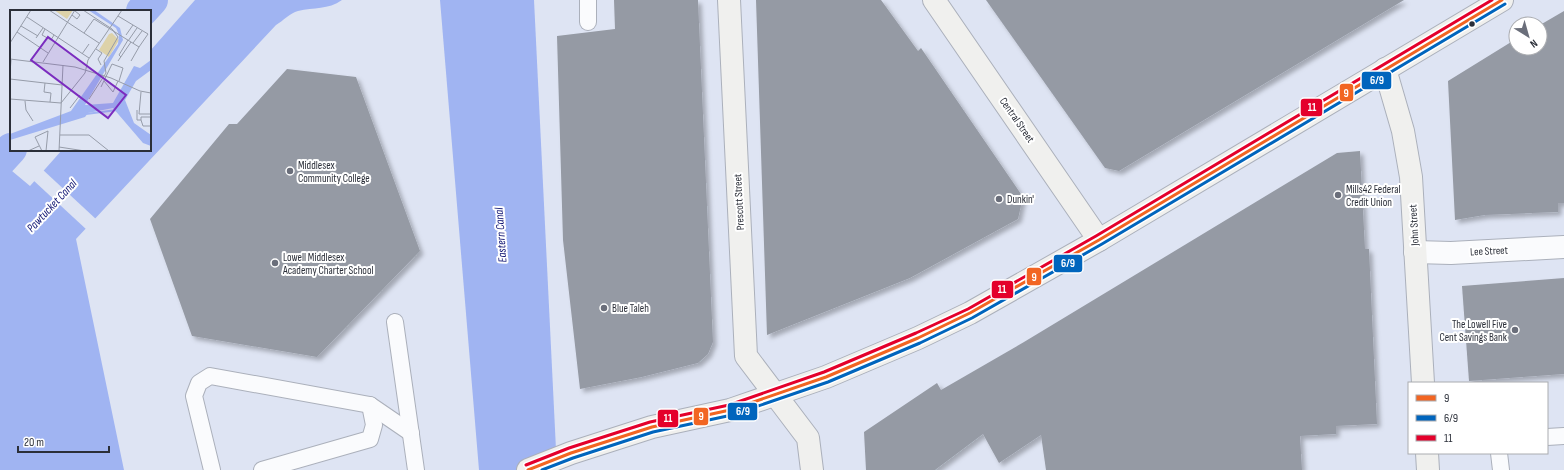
<svg xmlns="http://www.w3.org/2000/svg" width="1564" height="470" font-family="'Sofia Sans Condensed',sans-serif">
  <defs>
    <filter id="shadow"><feDropShadow dx="3.5" dy="3.5" stdDeviation="2" flood-color="#0004"/></filter>
  </defs>
  <rect width="100%" height="100%" fill="#dee4f3"/>
  <g fill="#a0b4f2">
    <path d="M195 0H342C328 10 314 7 298 11 290 13 283 21 276 25L76 239 124 470H0V161L30 186 62 150H150V51Z"/>
    <polygon points="440,0 534,0 557,470 479,470"/>
  </g>
  <polygon fill="#dee4f3" points="42,169 97,220 87,230 33,180"/>
  <g fill="none" stroke-linecap="round" stroke-linejoin="round">
    <g stroke="#a0b4f2" stroke-width="32">
      <polyline points="142,11 152,0"/>
      <polyline points="0,161 11,149"/>
    </g>
  </g>
  <g fill="#959aa4" filter="url(#shadow)">
    <polygon points="614,0 698,0 713,342 708,354 698,363 642,377 580,389 563,240 557,36 615,29"/>
    <polygon points="756,0 881,0 918,51 921,48 1023,197 1018,219 910,278 767,335"/>
    <polygon points="986,0 1404,0 1119,171 1105,168"/>
    <polygon points="1564,11 1564,203 1558,203 1558,212 1485,215 1455,220 1448,81 1516,39 1516,48 1540,48 1540,25"/>
    <polygon points="287,69 356,77 420,251 317,357 192,336 150,219 229,124 237,124"/>
    <polygon points="1360,151 1365,249 1369,249 1377,424 1336,426 1336,434 1300,436 1302,470 1046,470 1041,435 999,463 983,434 935,470 866,470 864,432 937,383 941,390 1024,342 1337,153"/>
    <polygon points="1564,278 1564,374 1469,381 1462,286"/>
  </g>
  <g fill="none" stroke-linecap="round" stroke-linejoin="round">
    <defs>
      <g id="lane">
        <polyline points="588,0 588,22"/>
        <polyline points="395,322 416,470"/>
        <polyline points="1547,437 1564,436"/>
        <polyline points="1499,453 1501,470"/>
        <polyline points="212,470 194,396 199,383 210,376 370,405 411,433"/>
        <polyline points="262,470 370,439 374,425 370,405"/>
      </g>
      <polyline id="street" points="1415,252 1451,253 1564,247"/>
      <g id="secondary">
        <polyline points="729,0 746,356 808,438 812,470"/>
        <polyline points="934,0 1099,240"/>
        <polyline points="1385,69 1403,131 1411,177 1423,383"/>
        <polyline points="1427,453 1428,470"/>
        <polyline points="528,470 571,453 652,427 730,410 826,377 918,338 970,313 1099,240 1502,0"/>
      </g>
    </defs>
    <use href="#lane" stroke="#abb0bb" stroke-width="18"/>
    <use href="#street" stroke="#abb0bb" stroke-width="24"/>
    <use href="#secondary" stroke="#abb0bb" stroke-width="24"/>
    <use href="#lane" stroke="#fafbfd" stroke-width="16"/>
    <use href="#street" stroke="#fafbfd" stroke-width="22"/>
    <use href="#secondary" stroke="#f0f0ee" stroke-width="22"/>
    <defs>
      <polyline id="bus-1" points="528,470 571,453 652,427 730,410 826,377 918,338 970,313 1099,240 1502,0"/>
      <polyline id="bus-2" points="542,470 573,458 653,432 732,415 828,382 920,343 972,318 1102,244 1505,4"/>
      <polyline id="bus-3" points="526,465 569,448 650,422 729,405 824,372 916,333 968,309 1096,236 1492,0"/>
    </defs>
    <use href="#bus-1" stroke="#fff" stroke-width="6"/>
    <use href="#bus-2" stroke="#fff" stroke-width="6"/>
    <use href="#bus-3" stroke="#fff" stroke-width="6"/>
    <use href="#bus-1" stroke="#f26522" stroke-width="3"/>
    <use href="#bus-2" stroke="#0065bd" stroke-width="3"/>
    <use href="#bus-3" stroke="#e4002b" stroke-width="3"/>
  </g>
  <circle fill="#2b2f39" stroke="#fff" stroke-width="1.5" cx="1472" cy="24" r="3.5"/>
  <g fill="#6a6e7a" stroke="#fff" stroke-width="1.5">
    <circle cx="290" cy="171" r="4"/>
    <circle cx="1338" cy="195" r="4"/>
    <circle cx="999" cy="199" r="4"/>
    <circle cx="275" cy="263" r="4"/>
    <circle cx="604" cy="308" r="4"/>
    <circle cx="1515" cy="330" r="4"/>
  </g>
  <g text-anchor="middle" dominant-baseline="central" stroke-width="4" stroke-linejoin="round" paint-order="stroke">
    <g font-size="11" fill="#2b2f39" stroke="#fff">
      <text transform="translate(1017 120) rotate(55)">Central Street</text>
      <text transform="translate(739 202) rotate(-93)">Prescott Street</text>
      <text transform="translate(1414 225) rotate(-93)">John Street</text>
      <text transform="translate(1489 251) rotate(-3)">Lee Street</text>
    </g>
    <g font-size="11" fill="#2b2f39" stroke="#fff" text-anchor="start">
      <text x="298" y="165">Middlesex<tspan x="298" dy="13">Community College</tspan></text>
      <text x="1346" y="189">Mills42 Federal<tspan x="1346" dy="13">Credit Union</tspan></text>
      <text x="1007" y="199">Dunkin'</text>
      <text x="283" y="257">Lowell Middlesex<tspan x="283" dy="13">Academy Charter School</tspan></text>
      <text x="612" y="308">Blue Taleh</text>
      <text x="1507" y="324" text-anchor="end">The Lowell Five<tspan x="1507" dy="13">Cent Savings Bank</tspan></text>
    </g>
    <g font-size="12" font-style="italic" fill="#111573" stroke="#fff">
      <text transform="translate(52 206) rotate(-47)">Pawtucket Canal</text>
      <text transform="translate(501 235) rotate(-94)">Eastern Canal</text>
    </g>
  </g>
  <g transform="translate(10 10)">
    <rect width="141" height="141" fill="#dee4f3"/>
    <path d="M44 0H63L57 9ZM102 23 109 30 99 47 89 40 99 24Z" fill="#ddd2a9"/>
    <path d="M78 0H84L110 18 113 30 75 95 103 93 124 56 130 58 141 50V60L126 71 115 90 124 113 141 125V136L133 133 103 98 78 103 75 107 0 130V124L61 101 108 34 109 25 106 18Z" fill="#a0b4f2"/>
    <path fill="none" stroke="#a0b4f2" stroke-width="2" d="M76 104 107 100"/>
    <path fill="none" stroke="#969ca9" stroke-width="1" d="M39 0 89 33M73 0 102 19 108 27 94 51 96 63 79 89M62 5 67 9 70 5 65 1M17 7 79 48M11 16 28 26M35 19 32 25 41 30 44 25M7 22 38 43M74 23 84 9 129 37 138 24 108 6M116 25 123 15M26 28 33 18M118 31 127 18M0 33 21 0M123 33 132 21M86 39 92 43 88 49 91 55M72 44 79 34M111 47 109 45 118 30M0 49 65 57 101 68 130 81 141 83M108 51 121 32M121 51 129 37M33 52 65 0M0 63 1 50M0 69 52 75M94 71 103 82 108 71M35 73 34 82 41 83 40 92M91 77 102 54 113 58 109 71M131 82 129 104H141M0 89 51 93M15 91 16 100 23 111M51 93 75 63 78 50 112 0M60 98 70 85M127 100V110H131L133 116H141M131 110V107H141M50 125H79L99 141M49 137 75 141M18 141 29 136M32 141 25 127 38 121 36 141M49 141 53 55"/>
    <path fill="#7b2cbf" fill-opacity="0.15" stroke="#7b2cbf" stroke-width="2" d="M38 27 116 85 98 108 21 50Z"/>
    <rect width="141" height="141" fill="none" stroke="#2b2f39" stroke-width="2"/>
  </g>
  <g stroke="#fff" stroke-width="1.5">
    <rect x="1361" y="71" width="31" height="19" rx="4" fill="#0065bd"/>
    <rect x="1339" y="83" width="15" height="19" rx="4" fill="#f26522"/>
    <rect x="1300" y="98" width="23" height="19" rx="4" fill="#e4002b"/>
    <rect x="1053" y="254" width="30" height="19" rx="4" fill="#0065bd"/>
    <rect x="1026" y="267" width="16" height="19" rx="4" fill="#f26522"/>
    <rect x="991" y="280" width="23" height="19" rx="4" fill="#e4002b"/>
    <rect x="727" y="402" width="31" height="19" rx="4" fill="#0065bd"/>
    <rect x="693" y="407" width="16" height="19" rx="4" fill="#f26522"/>
    <rect x="657" y="409" width="22" height="19" rx="4" fill="#e4002b"/>
  </g>
  <g font-size="11" text-anchor="middle" font-weight="bold" fill="#fff">
    <text x="1377" y="84">6/9</text>
    <text x="1346" y="97">9</text>
    <text x="1312" y="111">11</text>
    <text x="1068" y="267">6/9</text>
    <text x="1034" y="281">9</text>
    <text x="1002" y="293">11</text>
    <text x="743" y="415">6/9</text>
    <text x="701" y="420">9</text>
    <text x="668" y="422">11</text>
  </g>
  <rect x="1408" y="382" width="140" height="72" fill="#ffffff" stroke="#aaacb0"/>
  <rect x="1416" y="395" width="20" height="6" fill="#f26522" stroke="#aaacb0"/>
  <text x="1444" y="402" font-size="12" fill="#2b2f39">9</text>
  <rect x="1416" y="415" width="20" height="6" fill="#0065bd" stroke="#aaacb0"/>
  <text x="1444" y="422" font-size="12" fill="#2b2f39">6/9</text>
  <rect x="1416" y="435" width="20" height="6" fill="#e4002b" stroke="#aaacb0"/>
  <text x="1444" y="442" font-size="12" fill="#2b2f39">11</text>
  <g transform="translate(1528 36) rotate(143)"><circle r="19" fill="#ffffff" stroke="#aaacb0"/>
  <path d="M0-3L7 15L0 10L-7 15Z" fill="#6a6e7a"/>
  <text y="-6" font-size="11" font-weight="bold" text-anchor="middle" fill="#2b2f39">N</text>
  </g>
  <path d="M18 446v6h91v-6" fill="none" stroke="#2b2f39" stroke-width="2"/>
  <text x="24" y="446" font-size="12" fill="#2b2f39" stroke="#ffffff" stroke-width="3" paint-order="stroke">20 m</text>
</svg>
